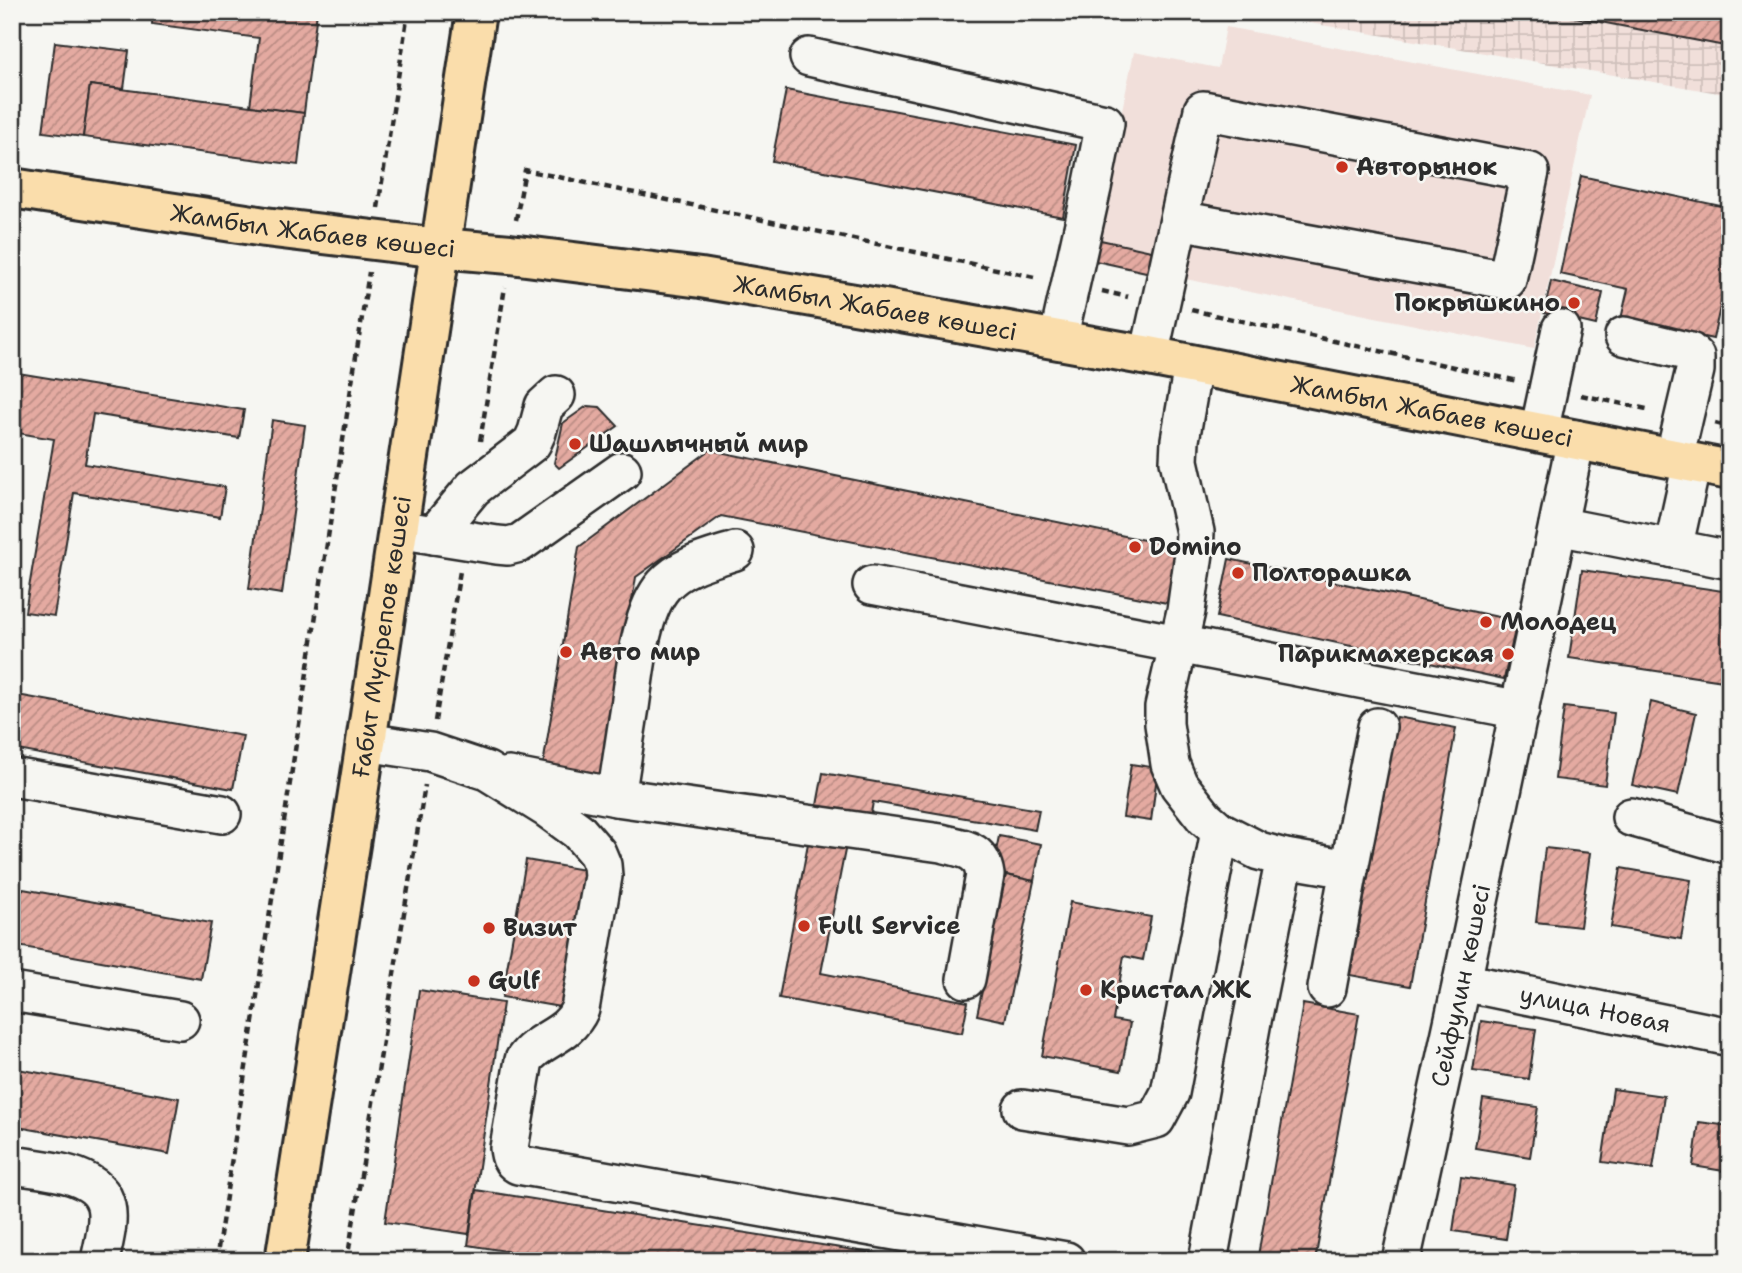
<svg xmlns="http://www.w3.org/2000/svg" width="1742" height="1273" font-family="'Shantell Sans',sans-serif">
  <defs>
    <pattern id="industrial-grid" width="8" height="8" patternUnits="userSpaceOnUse" patternTransform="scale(1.75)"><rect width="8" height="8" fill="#f1dfda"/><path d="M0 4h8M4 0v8" fill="none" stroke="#cfc0bb"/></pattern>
    <pattern id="building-hatch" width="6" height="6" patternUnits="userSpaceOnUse" patternTransform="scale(1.75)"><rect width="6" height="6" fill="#e4aaa1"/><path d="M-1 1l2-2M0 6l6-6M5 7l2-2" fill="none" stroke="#b98b83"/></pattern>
  </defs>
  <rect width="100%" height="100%" fill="#f6f6f2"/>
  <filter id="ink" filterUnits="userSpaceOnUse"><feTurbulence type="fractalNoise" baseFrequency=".0143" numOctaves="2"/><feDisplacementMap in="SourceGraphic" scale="14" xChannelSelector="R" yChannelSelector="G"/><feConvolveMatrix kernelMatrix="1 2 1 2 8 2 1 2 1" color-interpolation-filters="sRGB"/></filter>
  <g filter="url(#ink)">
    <polygon fill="#f1dfda" points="1226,27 1590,95 1534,349 1091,260 1134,52 1218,68"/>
    <polygon fill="url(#industrial-grid)" points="1246,12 1730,12 1730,95"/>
    <g fill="url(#building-hatch)" stroke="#2b2b2b" stroke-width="2">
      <polygon points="12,12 18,12 12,64"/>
      <polygon points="153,12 317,12 304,113 250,106 259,38 152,24"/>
      <polygon points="1549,12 1713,12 1730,15 1730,47"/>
      <polygon points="55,42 129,51 124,89 90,85 83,137 43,132"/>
      <polygon points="90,85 304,113 298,165 83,137"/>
      <polygon points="786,90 1076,145 1063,217 772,161"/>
      <polygon points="1581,176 1730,208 1730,262 1713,339 1621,319 1628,289 1560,274"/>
      <polygon points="1096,239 1165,254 1160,275 1091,260"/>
      <polygon points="1551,281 1603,293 1596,325 1544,313"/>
      <polygon points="12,372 244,410 239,438 93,414 85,464 225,487 220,517 74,493 54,616 25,612 54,439 12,432"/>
      <polygon points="587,406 600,407 618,426 559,468 554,463 563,423"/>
      <polygon points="272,420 305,425 282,594 249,589"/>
      <polygon points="710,450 1178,547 1167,603 721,516 636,577 603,775 543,765 579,547"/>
      <polygon points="1229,559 1517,621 1504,679 1217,617"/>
      <polygon points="1582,570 1730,592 1730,682 1569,658"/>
      <polygon points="12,694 243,736 233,789 12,749"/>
      <polygon points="1651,702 1696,713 1678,795 1632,785"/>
      <polygon points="1564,707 1614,713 1605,785 1555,779"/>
      <polygon points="1397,717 1456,728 1410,986 1350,975"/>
      <polygon points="1131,764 1158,768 1151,821 1123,817"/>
      <polygon points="823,773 1039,810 1035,830 873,802 869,825 815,816"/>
      <polygon points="999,836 1041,844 1034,881 992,872"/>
      <polygon points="809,838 846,845 821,973 968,1002 962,1033 779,998"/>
      <polygon points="1545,848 1590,853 1580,927 1536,922"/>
      <polygon points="526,860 590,871 566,1008 502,997"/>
      <polygon points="1621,868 1691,880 1681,939 1611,927"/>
      <polygon points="1006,875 1034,881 1005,1021 977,1015"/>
      <polygon points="12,887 211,923 201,979 12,945"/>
      <polygon points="1070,902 1151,917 1143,960 1124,956 1113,1020 1130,1023 1121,1071 1042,1056"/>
      <polygon points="419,990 503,1003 469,1234 385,1222"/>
      <polygon points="1303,1004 1359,1014 1315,1261 1257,1261"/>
      <polygon points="1481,1021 1536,1029 1529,1079 1473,1071"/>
      <polygon points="12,1068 179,1098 169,1154 12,1126"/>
      <polygon points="1613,1089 1664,1096 1653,1169 1602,1162"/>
      <polygon points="1483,1099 1538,1107 1530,1157 1475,1148"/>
      <polygon points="1699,1122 1730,1126 1724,1171 1693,1166"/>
      <polygon points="1461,1177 1514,1185 1506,1239 1453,1231"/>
      <polygon points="476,1190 923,1261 567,1261 468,1245"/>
    </g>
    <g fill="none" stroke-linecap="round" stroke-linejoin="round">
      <defs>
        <g id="minor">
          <polyline points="809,57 1105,123 1092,188 1058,340"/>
          <polyline points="1624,336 1690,352 1695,357 1695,370 1674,459"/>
          <polyline points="1149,356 1203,110 1530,172 1507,280 1179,220"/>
          <polyline points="1193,366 1180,440 1179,461 1195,532 1194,553 1186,611 1164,707 1164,724 1170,764 1179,785 1205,818 1220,831 1259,851 1285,858 1252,1021 1208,1261"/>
          <polyline points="1539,432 1561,329"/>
          <polyline points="1558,526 1730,560"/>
          <polyline points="398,529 434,535 473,488 532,443 537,432 544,406 556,395"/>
          <polyline points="434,535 497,545 508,546 520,543 622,471"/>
          <polyline points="1673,549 1692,463"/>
          <polyline points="872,585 1520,710"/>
          <path d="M366 742 430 752 487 771 548 809 578 831 597 853 602 865 603 876 580 1009C567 1038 540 1037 524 1060L509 1148C510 1156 511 1161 518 1165L1066 1261"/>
          <path d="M509 776 616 797 941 843C963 849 981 848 985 875L966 979"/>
          <polyline points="12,777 222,814"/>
          <path d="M616 797C621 767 625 737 630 707 635 672 640 612 664 585 682 565 710 559 735 551"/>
          <polyline points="1631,817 1730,845"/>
          <polyline points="1285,858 1349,869 1327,988"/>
          <polyline points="1349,869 1377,727"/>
          <path id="s1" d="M1462 982 1730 1037"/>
          <polyline points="12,992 180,1020"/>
          <polyline points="1022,1109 1128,1126 1156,1119 1170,1093 1220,831"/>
          <path d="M12 1165C41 1170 99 1171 106 1206 110 1223 103 1244 100 1261"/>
          <path id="s2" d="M1401 1261 1462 982 1576 439"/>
        </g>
        <g id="major">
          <path id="s3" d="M12 188 265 227 440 248 510 254 701 278 884 309 1149 356 1730 470"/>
          <path id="s4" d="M285 1261 366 742 476 12"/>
        </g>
      </defs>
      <use href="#minor" stroke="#2b2b2b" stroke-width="42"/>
      <use href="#major" stroke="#2b2b2b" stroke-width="44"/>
      <g stroke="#2b2b2b" stroke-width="4.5" stroke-dasharray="7 5" stroke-linecap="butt">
        <polyline points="378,208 408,12"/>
        <polyline points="516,220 525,170 1039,278"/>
        <polyline points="1102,291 1128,297"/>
        <polyline points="1191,310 1518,381"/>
        <polyline points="1581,395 1651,410"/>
        <polyline points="1715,423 1730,427"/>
        <polyline points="480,441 505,287"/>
        <polyline points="435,721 460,571"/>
        <polyline points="216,1261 369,272"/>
        <polyline points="347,1261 425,785"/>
      </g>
      <use href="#minor" stroke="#f6f6f2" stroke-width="37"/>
      <use href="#major" stroke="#faddab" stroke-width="38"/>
    </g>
  </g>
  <g fill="#c8321e" stroke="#f6f6f2" stroke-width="2.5">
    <circle cx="1342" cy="167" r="7"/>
    <circle cx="1574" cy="303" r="7"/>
    <circle cx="575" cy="444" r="7"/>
    <circle cx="1135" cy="547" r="7"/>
    <circle cx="1238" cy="573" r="7"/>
    <circle cx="1486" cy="622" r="7"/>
    <circle cx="566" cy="652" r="7"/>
    <circle cx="1508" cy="654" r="7"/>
    <circle cx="804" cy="926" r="7"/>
    <circle cx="489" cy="928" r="7"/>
    <circle cx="474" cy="981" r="7"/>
    <circle cx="1086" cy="990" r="7"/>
  </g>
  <g text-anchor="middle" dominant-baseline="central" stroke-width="5" stroke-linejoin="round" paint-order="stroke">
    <g font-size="24" font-weight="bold" fill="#2b2b2b" stroke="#f6f6f2" text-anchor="start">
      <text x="1356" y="167">Авторынок</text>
      <text x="1560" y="303" text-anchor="end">Покрышкино</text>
      <text x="589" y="444">Шашлычный мир</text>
      <text x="1149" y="547">Domino</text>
      <text x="1252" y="573">Полторашка</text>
      <text x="1500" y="622">Молодец</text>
      <text x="580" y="652">Авто мир</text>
      <text x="1494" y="654" text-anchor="end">Парикмахерская</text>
      <text x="818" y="926">Full Service</text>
      <text x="503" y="928">Визит</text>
      <text x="488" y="981">Gulf</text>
      <text x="1100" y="990">Кристал ЖК</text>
    </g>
    <g font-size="24" fill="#2b2b2b" stroke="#f6f6f2">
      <text stroke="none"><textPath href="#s3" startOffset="304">Жамбыл Жабаев көшесі</textPath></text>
      <text stroke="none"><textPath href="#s3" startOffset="872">Жамбыл Жабаев көшесі</textPath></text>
      <text stroke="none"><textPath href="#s3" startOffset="1438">Жамбыл Жабаев көшесі</textPath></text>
      <text stroke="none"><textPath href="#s4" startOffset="632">Ғабит Мүсірепов көшесі</textPath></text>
      <text stroke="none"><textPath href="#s2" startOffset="282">Сейфулин көшесі</textPath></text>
      <text stroke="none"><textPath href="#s1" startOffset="136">улица Новая</textPath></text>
    </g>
  </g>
  <rect width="1742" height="1273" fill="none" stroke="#f6f6f2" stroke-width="42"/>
  <rect x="21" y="21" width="1700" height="1231" fill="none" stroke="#2b2b2b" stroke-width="2.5" filter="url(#ink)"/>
</svg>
